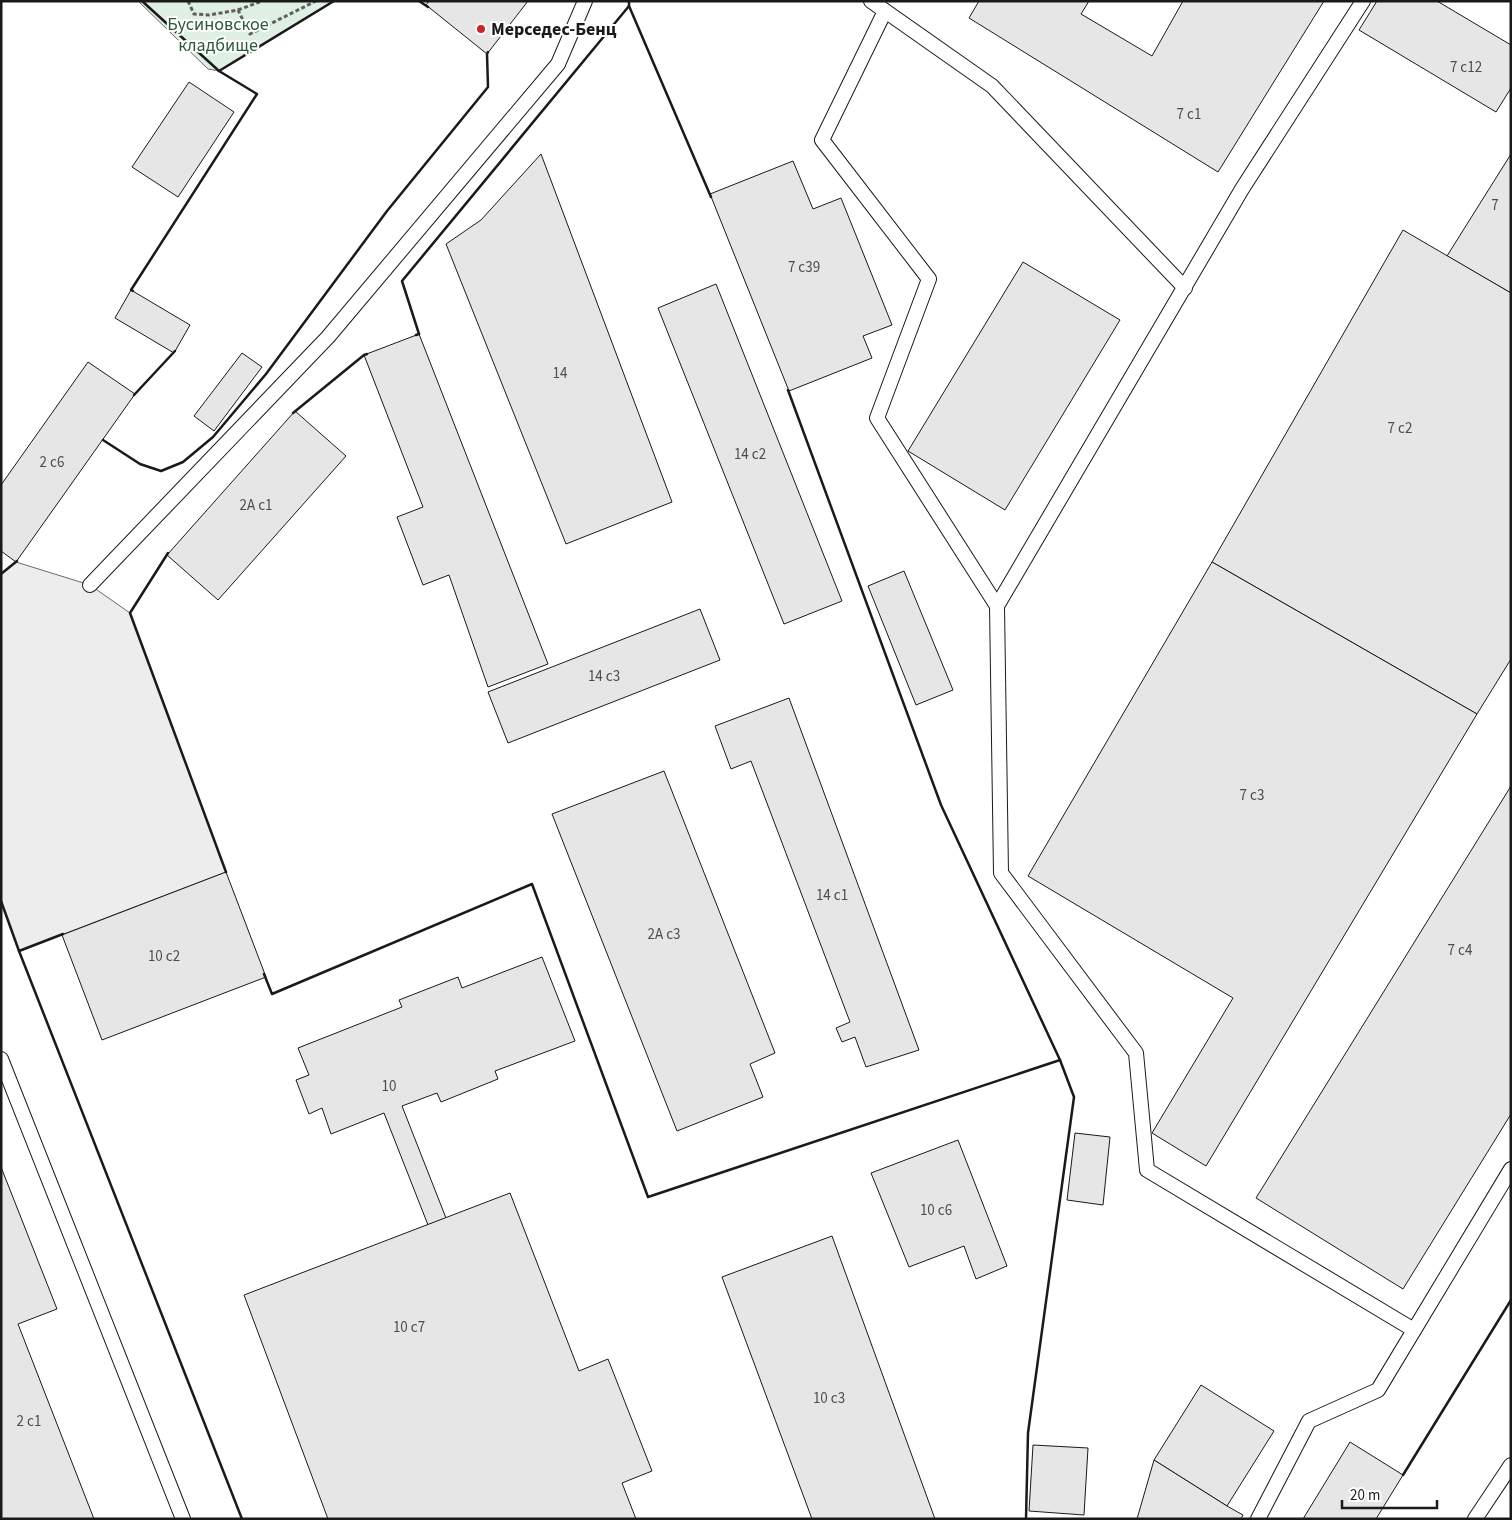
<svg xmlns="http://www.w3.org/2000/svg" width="1512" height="1520" font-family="'Source Sans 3',sans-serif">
  <rect width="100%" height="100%" fill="#fff"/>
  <polygon fill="#e0efe3" stroke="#6a6a6a" points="138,1 334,1 219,71 208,69"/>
  <polygon fill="#ededed" stroke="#6a6a6a" points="16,562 90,585 130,613 226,872 19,951 1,901 1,574"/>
  <g fill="#e6e6e6" stroke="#1a1a1a">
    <polygon points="429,1 528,1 487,54 426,5"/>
    <polygon points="979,1 1089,1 1081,14 1152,56 1183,1 1324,1 1218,172 969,18"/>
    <polygon points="1377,1 1437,1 1511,45 1511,88 1496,112 1359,30"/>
    <polygon points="189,82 234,112 178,197 132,167"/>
    <polygon points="541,154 672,502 566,544 446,244 481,220"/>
    <polygon points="1511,154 1511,293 1447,256"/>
    <polygon points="793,161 813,209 841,198 892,325 863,336 872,358 789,391 710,194"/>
    <polygon points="1403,230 1511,293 1511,659 1477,714 1212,562"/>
    <polygon points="1023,262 1120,320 1005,510 908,451"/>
    <polygon points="716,284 842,601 784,624 658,308"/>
    <polygon points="131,290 190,325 174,353 115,318"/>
    <polygon points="419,334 548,664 488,687 449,575 423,585 397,517 423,507 364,355"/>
    <polygon points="242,353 262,367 214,431 194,416"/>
    <polygon points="88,362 135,394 16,562 1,551 1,485"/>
    <polygon points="295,411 346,456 218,600 167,555"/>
    <polygon points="1212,562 1477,714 1206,1166 1152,1133 1233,998 1028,876"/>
    <polygon points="904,571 953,690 916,705 868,586"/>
    <polygon points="700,609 720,660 508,743 488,692"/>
    <polygon points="789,698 919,1050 866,1067 855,1037 842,1042 836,1028 850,1022 751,761 731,769 715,726"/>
    <polygon points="664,771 775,1053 750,1064 763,1097 677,1131 552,814"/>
    <polygon points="1511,786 1511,1114 1403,1289 1256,1198"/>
    <polygon points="226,872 266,977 102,1040 62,935"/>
    <polygon points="542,957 575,1041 495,1071 498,1079 441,1102 437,1093 402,1106 446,1218 428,1225 384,1113 331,1134 322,1108 309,1114 296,1080 309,1075 298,1048 402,1007 399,1000 458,977 462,988"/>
    <polygon points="1075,1133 1110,1137 1103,1205 1067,1200"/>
    <polygon points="958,1140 1007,1266 976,1279 964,1246 909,1267 871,1173"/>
    <polygon points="1,1167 57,1309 18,1324 94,1519 1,1519"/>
    <polygon points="510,1193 579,1371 608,1359 652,1471 622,1483 636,1519 328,1519 244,1295"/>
    <polygon points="832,1236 935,1519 812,1519 722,1277"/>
    <polygon points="1201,1385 1274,1431 1227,1506 1154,1460"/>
    <polygon points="1350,1442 1403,1475 1376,1519 1303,1519"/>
    <polygon points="1033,1445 1088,1448 1084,1515 1029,1511"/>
    <polygon points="1154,1460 1227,1506 1243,1515 1241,1519 1137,1519"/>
  </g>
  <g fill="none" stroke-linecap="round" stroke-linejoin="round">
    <defs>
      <g id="lane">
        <polyline points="871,1 992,86 1185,288"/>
        <polyline points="1363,1 1242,189 997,606 1001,873 1136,1053 1147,1170 1414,1330"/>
        <polyline points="885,11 822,140 929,279 877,418 997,606"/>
        <polyline points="90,585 328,337 558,64 585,1"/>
        <polyline points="1,1059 183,1519"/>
        <polyline points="1258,1519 1309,1421 1378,1390 1511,1169"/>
        <polyline points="1475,1519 1511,1465"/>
      </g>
    </defs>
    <use href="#lane" stroke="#1a1a1a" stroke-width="16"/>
    <g stroke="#5f5f5f" stroke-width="3" stroke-dasharray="4 2.5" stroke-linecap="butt">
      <polyline points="188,1 194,14 209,15 238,10 250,34 316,1"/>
      <polyline points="238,10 262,1"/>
    </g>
    <use href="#lane" stroke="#fff" stroke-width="14"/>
    <g stroke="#1a1a1a" stroke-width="2.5">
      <polyline points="419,1 428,7"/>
      <polyline points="629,1 629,6 711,197"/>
      <polyline points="219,71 334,1"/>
      <polyline points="133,291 131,290 257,94 219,71 142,1"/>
      <polyline points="416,335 419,334 402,281 629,6"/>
      <polyline points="788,390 941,805 1060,1060 1074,1097 1028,1433 1026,1519"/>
      <polyline points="134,395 175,351"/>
      <polyline points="293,413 364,355 367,354"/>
      <polyline points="103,440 140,464 161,471 183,462 213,437 266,374 387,211 488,87 487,54 488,52"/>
      <polyline points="168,553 130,613 226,872"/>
      <polyline points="1,574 17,561"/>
      <polyline points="1,901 19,951 242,1519"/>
      <polyline points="19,951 63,934"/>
      <polyline points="264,974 272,994 532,884 648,1197 1060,1060"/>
      <polyline points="1403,1475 1511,1300"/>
    </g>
  </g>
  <circle fill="#c62828" stroke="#fff" stroke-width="2" cx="481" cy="29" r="5"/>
  <g text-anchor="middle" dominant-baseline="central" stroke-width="4" stroke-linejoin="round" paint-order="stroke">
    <g font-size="15" fill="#4d4d4d">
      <text x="1466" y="67">7 с12</text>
      <text x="1189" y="114">7 с1</text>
      <text x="1495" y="205">7</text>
      <text x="804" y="267">7 с39</text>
      <text x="560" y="373">14</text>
      <text x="1400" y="428">7 с2</text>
      <text x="750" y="454">14 с2</text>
      <text x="52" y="462">2 с6</text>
      <text x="256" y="505">2А с1</text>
      <text x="604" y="676">14 с3</text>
      <text x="1252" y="795">7 с3</text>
      <text x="832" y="895">14 с1</text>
      <text x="664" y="934">2А с3</text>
      <text x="1460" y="950">7 с4</text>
      <text x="164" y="956">10 с2</text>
      <text x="389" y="1086">10</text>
      <text x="936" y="1210">10 с6</text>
      <text x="409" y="1327">10 с7</text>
      <text x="829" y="1398">10 с3</text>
      <text x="29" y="1421">2 с1</text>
    </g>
    <g font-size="18" fill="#2b5a34" stroke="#fff">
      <text x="218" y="24">Бусиновское<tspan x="218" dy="21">кладбище</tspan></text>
    </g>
    <g font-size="18" font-weight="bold" fill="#1a1a1a" stroke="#fff" text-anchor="start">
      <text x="491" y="29">Мерседес-Бенц</text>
    </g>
  </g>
  <rect width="1512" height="1520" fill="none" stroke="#1a1a1a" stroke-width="5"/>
  <path d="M1342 1500v8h95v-8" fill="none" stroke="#1a1a1a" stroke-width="2.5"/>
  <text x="1350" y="1500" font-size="15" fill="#1a1a1a" stroke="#ffffff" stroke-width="4" paint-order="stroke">20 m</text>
</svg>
